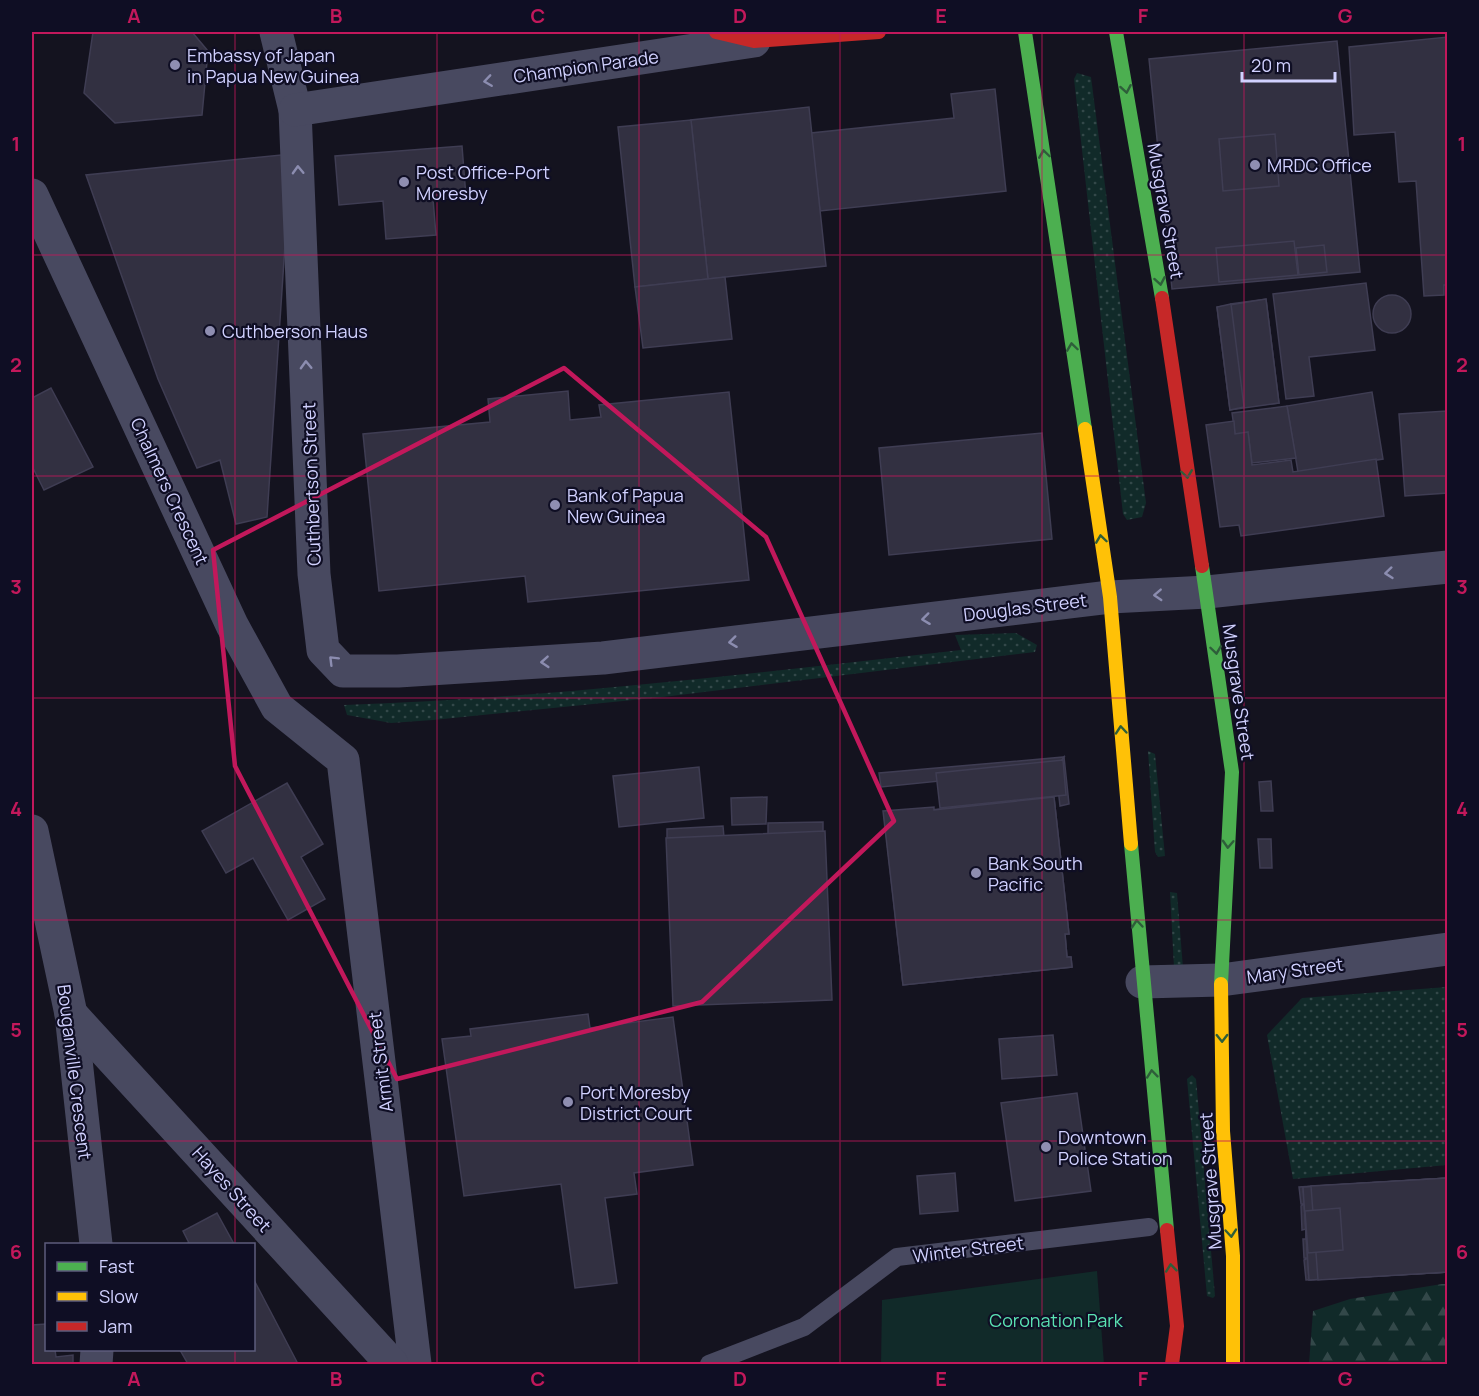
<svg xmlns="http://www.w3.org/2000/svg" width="1479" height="1396" font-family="Manrope,sans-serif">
  <defs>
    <pattern id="grass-dots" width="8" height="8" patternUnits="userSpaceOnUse" patternTransform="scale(1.5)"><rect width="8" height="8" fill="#112a29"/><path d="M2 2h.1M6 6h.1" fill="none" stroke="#334849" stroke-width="1.8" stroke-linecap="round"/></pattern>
    <pattern id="forest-firs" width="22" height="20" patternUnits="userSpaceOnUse" patternTransform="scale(1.5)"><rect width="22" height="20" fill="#112a29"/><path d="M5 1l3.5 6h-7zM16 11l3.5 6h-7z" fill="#334849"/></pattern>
  </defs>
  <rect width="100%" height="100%" fill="#14131f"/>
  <g fill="url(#grass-dots)">
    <polygon points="1077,73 1091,77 1146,503 1142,517 1127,520 1123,514 1074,79"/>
    <path d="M1016 633 1037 645 1035 652 663 697 433 720 391 723 347 715 344 705C550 698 755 673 961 650L955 635Z"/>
    <polygon points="1148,751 1155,754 1165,856 1158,857 1155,852"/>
    <polygon points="1170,892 1177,893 1183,968 1174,968"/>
    <polygon points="1447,987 1447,1165 1293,1179 1267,1035 1302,998"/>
    <polygon points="1192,1075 1196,1079 1215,1296 1213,1298 1207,1296 1187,1079"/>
  </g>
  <polygon fill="url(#forest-firs)" points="1442,1284 1447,1284 1447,1364 1309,1364 1313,1311 1350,1299"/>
  <polygon fill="#112a29" points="1097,1271 1104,1364 881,1364 882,1300"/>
  <g fill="#323041" stroke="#3f3d53" stroke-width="1.5">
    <polygon points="93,32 192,32 208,51 202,115 115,123 84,93"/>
    <polygon points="1448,37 1448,285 1444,285 1444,295 1424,296 1416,181 1399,182 1395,132 1354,135 1349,47"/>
    <polygon points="1337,41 1360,272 1172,289 1149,59"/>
    <polygon points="995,89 1006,191 820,211 811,133 954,118 951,94"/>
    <polygon points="809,107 826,266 708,279 691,120"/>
    <polygon points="691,120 708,279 635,287 618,127"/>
    <polygon points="1275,134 1279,186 1223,191 1219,139"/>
    <polygon points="462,146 466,197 433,199 436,235 386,239 383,201 339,205 335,156"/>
    <polygon points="291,154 267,517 236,524 220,460 197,468 158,379 86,175"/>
    <polygon points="1294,241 1298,275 1219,282 1216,248"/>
    <polygon points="1324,245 1327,272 1299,275 1296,248"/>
    <polygon points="725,277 732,339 643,348 635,287"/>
    <polygon points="1366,283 1375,350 1309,357 1314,396 1286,399 1273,294"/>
    <circle cx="1392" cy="314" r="19"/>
    <polygon points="1266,299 1279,403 1244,407 1231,304"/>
    <polygon points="1266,299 1279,403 1230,410 1217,307"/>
    <polygon points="1231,304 1244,407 1230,410 1217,307"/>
    <polygon points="51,388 93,467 44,490 32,466 32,398"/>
    <polygon points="568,391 570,420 601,417 599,405 729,392 749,580 528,602 525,576 379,591 363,434 490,422 488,399"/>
    <polygon points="1372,392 1383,459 1298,472 1287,406"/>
    <polygon points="1287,406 1296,458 1252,463 1248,432 1235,434 1232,413"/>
    <polygon points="1447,411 1448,493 1405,496 1399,414"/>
    <polygon points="1234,421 1235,434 1248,432 1252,465 1291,460 1293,472 1376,459 1384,516 1241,536 1239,525 1220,527 1206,425"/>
    <polygon points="1042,433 1052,539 889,555 879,448"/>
    <polygon points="1064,757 1056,769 881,787 879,773"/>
    <polygon points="1064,757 1069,804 1060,806 1056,769"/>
    <polygon points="1063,760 1066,795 940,808 936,773"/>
    <polygon points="699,767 704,818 619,827 613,776"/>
    <polygon points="1271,781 1273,811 1261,811 1259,782"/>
    <polygon points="287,783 323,844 301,857 325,899 288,920 253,858 226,873 202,831"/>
    <polygon points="767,797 766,824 732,825 731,798"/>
    <polygon points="1054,797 1069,934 1065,934 1067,957 1071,957 1072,967 903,985 884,815"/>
    <polygon points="1054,797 1069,934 1065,934 1067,957 1071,957 1072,967 903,985 883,811 934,807 934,810"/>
    <polygon points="823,822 823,834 768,835 768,823"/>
    <polygon points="723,826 724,837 667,839 667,829"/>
    <polygon points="825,831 832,1000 673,1006 666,838"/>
    <polygon points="1258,839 1271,839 1272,868 1260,868"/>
    <polygon points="588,1014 590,1028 673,1017 693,1165 634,1173 637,1194 605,1198 617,1283 575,1288 561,1184 464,1196 442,1039 471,1036 470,1029"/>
    <polygon points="1053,1035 1057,1075 1002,1079 999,1039"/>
    <polygon points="1077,1093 1091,1191 1015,1201 1001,1103"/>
    <polygon points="955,1173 958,1211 920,1214 917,1176"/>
    <polygon points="1448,1178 1448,1272 1306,1280 1304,1260 1308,1258 1304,1258 1303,1239 1306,1239 1306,1229 1302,1230 1301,1206 1304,1204 1301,1204 1299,1187"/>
    <polygon points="1448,1178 1448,1272 1309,1280 1303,1187"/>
    <polygon points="1448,1178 1448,1272 1309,1280 1303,1187"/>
    <polygon points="1448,1178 1448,1272 1318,1280 1311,1186"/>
    <polygon points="1340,1208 1343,1250 1308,1253 1305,1211"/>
    <polygon points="217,1213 234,1244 186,1244 189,1243 183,1231"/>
    <polygon points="254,1280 297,1362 292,1364 188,1364 180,1350 254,1350"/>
    <polygon points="46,1324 46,1350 55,1350 56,1357 73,1355 73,1364 32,1364 32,1325"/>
  </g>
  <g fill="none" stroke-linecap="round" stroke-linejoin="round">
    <polyline stroke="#484960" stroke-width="18" points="709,1364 804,1327 897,1257 1149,1227"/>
    <g stroke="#484960" stroke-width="33">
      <polyline points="276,32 295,110 314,574 323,650 343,671 398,671 603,658 1110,597 1207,592 1448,567"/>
      <polyline points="295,110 754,41"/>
      <polyline points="32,195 232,625 277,707 343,760 415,1364"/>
      <polyline points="32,831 71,1014 96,1244"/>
      <polyline points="1142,982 1221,980 1448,949"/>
      <polyline points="71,1014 392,1364"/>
      <polyline points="96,1364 97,1350"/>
    </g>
    <g stroke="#4caf50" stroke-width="14">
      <polyline points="1025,32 1085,429"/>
      <polyline points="1116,32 1162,298"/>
      <polyline points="1202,566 1232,772 1221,984"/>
      <polyline points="1131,844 1167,1230"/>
    </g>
    <g stroke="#ffc107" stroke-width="14">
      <polyline points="1085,429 1110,597 1131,844"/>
      <polyline points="1221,984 1223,1131 1233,1256 1233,1364"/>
    </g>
    <g stroke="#c62828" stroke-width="14">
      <polyline points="716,32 754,41 879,32"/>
      <polyline points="1162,298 1202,566"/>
      <polyline points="1167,1230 1177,1326 1172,1364"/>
    </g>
  </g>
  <defs><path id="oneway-chevron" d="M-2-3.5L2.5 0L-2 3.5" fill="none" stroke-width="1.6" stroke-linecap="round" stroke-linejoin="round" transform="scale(1.5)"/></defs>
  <g stroke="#8c8db0">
    <use href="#oneway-chevron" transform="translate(488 81) rotate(172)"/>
    <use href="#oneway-chevron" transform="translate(298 170) rotate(-92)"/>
    <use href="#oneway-chevron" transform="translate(306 365) rotate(-92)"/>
    <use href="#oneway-chevron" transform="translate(1389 573) rotate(174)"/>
    <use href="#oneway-chevron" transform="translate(1158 595) rotate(177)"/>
    <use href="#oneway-chevron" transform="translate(926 619) rotate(173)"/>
    <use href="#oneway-chevron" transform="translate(733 642) rotate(173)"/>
    <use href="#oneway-chevron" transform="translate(333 660) rotate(-135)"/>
    <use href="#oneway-chevron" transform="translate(545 662) rotate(176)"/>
  </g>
  <g stroke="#2e5e3a">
    <use href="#oneway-chevron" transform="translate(1126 89) rotate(80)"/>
    <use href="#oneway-chevron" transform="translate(1044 154) rotate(-98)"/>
    <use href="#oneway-chevron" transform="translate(1160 281) rotate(80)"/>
    <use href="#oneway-chevron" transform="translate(1072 347) rotate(-98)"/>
    <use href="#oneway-chevron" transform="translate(1187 474) rotate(82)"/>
    <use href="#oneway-chevron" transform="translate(1101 539) rotate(-98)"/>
    <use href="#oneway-chevron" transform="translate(1216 650) rotate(82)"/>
    <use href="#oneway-chevron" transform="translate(1121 730) rotate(-95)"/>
    <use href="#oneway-chevron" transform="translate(1228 844) rotate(93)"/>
    <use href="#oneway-chevron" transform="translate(1137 924) rotate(-95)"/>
    <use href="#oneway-chevron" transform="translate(1222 1038) rotate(89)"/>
    <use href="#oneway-chevron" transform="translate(1152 1074) rotate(-96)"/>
    <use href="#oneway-chevron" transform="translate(1231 1233) rotate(85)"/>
    <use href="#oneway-chevron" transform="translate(1171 1268) rotate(-96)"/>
  </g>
  <path fill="none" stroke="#c2185b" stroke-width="4.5" stroke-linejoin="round" d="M564 368 766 537 894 821 702 1002 397 1079 235 766 213 550Z"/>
  <path fill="none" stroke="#c2185b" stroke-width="1.5" stroke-opacity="0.55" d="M235 32V1244M437 32V1364M639 32V1364M840 32V1364M1042 32V1364M1244 32V1364M32 255H1448M32 476H1448M32 698H1448M32 920H1448M32 1141H1448M235 1350V1364"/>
  <g fill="#8f8eb1" stroke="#0f0e24" stroke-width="2">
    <circle cx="175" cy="65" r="6"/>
    <circle cx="1255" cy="165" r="6"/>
    <circle cx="404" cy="182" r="6"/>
    <circle cx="210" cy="331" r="6"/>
    <circle cx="555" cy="505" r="6"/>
    <circle cx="976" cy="873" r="6"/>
    <circle cx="568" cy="1102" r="6"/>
    <circle cx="1046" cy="1147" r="6"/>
  </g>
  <g text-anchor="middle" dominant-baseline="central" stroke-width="4.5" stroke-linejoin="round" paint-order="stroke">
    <g font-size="18" fill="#d1d1ff" stroke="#0f0e24" text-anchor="start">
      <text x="187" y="55">Embassy of Japan<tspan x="187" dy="21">in Papua New Guinea</tspan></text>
      <text x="1267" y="165">MRDC Office</text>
      <text x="416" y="172">Post Office-Port<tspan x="416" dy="21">Moresby</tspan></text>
      <text x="222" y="331">Cuthberson Haus</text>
      <text x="567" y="495">Bank of Papua<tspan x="567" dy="21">New Guinea</tspan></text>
      <text x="988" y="863">Bank South<tspan x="988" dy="21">Pacific</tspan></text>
      <text x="580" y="1092">Port Moresby<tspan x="580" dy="21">District Court</tspan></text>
      <text x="1058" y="1137">Downtown<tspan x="1058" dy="21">Police Station</tspan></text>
    </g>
    <g font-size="18" fill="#d1d1ff" stroke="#0f0e24">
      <text transform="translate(586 66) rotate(-8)">Champion Parade</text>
      <text transform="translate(1166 211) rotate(80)">Musgrave Street</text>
      <text transform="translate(311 484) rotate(-92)">Cuthbertson Street</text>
      <text transform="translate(170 491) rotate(65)">Chalmers Crescent</text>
      <text transform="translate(1025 607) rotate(-7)">Douglas Street</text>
      <text transform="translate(1239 692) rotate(82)">Musgrave Street</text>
      <text transform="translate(1295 970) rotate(-8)">Mary Street</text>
      <text transform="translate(380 1062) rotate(-97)">Armit Street</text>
      <text transform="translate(75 1072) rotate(83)">Bouganville Crescent</text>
      <text transform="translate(1210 1181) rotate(-94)">Musgrave Street</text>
      <text transform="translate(232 1189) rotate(48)">Hayes Street</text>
      <text transform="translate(968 1249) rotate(-7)">Winter Street</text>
    </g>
    <g font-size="18" fill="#5ae2b3" stroke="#0f0e24">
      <text x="1056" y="1320">Coronation Park</text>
    </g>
  </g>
  <rect width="1479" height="1396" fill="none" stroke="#0f0e24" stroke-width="66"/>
  <rect x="45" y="1243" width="210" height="108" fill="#0f0e24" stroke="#5d5c7c" stroke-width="1.5"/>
  <rect x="57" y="1262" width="30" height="9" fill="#4caf50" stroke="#5d5c7c" stroke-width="1.5"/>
  <text x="99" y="1273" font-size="18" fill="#d1d1ff">Fast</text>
  <rect x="57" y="1292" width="30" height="9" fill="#ffc107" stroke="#5d5c7c" stroke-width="1.5"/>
  <text x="99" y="1303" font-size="18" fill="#d1d1ff">Slow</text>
  <rect x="57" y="1322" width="30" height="9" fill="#c62828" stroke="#5d5c7c" stroke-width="1.5"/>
  <text x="99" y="1333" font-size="18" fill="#d1d1ff">Jam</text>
  <path d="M1242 72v9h93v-9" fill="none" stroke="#d1d1ff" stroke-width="3"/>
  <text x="1251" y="72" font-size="18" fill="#d1d1ff" stroke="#0f0e24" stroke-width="4.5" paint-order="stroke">20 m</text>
  <rect x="33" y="33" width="1413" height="1330" fill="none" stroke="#c2185b" stroke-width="2"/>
  <g font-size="20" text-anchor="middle" font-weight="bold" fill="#c2185b">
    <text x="134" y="23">A</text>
    <text x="336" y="23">B</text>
    <text x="538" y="23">C</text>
    <text x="740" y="23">D</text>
    <text x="941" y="23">E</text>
    <text x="1143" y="23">F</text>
    <text x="1345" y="23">G</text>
    <text x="16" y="151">1</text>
    <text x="1462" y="151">1</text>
    <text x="16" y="372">2</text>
    <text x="1462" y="372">2</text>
    <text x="16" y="594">3</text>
    <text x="1462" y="594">3</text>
    <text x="16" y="816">4</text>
    <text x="1462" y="816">4</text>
    <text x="16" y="1037">5</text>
    <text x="1462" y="1037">5</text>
    <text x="16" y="1259">6</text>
    <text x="1462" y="1259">6</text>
    <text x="134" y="1386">A</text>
    <text x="336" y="1386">B</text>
    <text x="538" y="1386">C</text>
    <text x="740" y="1386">D</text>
    <text x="941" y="1386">E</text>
    <text x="1143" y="1386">F</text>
    <text x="1345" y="1386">G</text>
  </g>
</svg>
